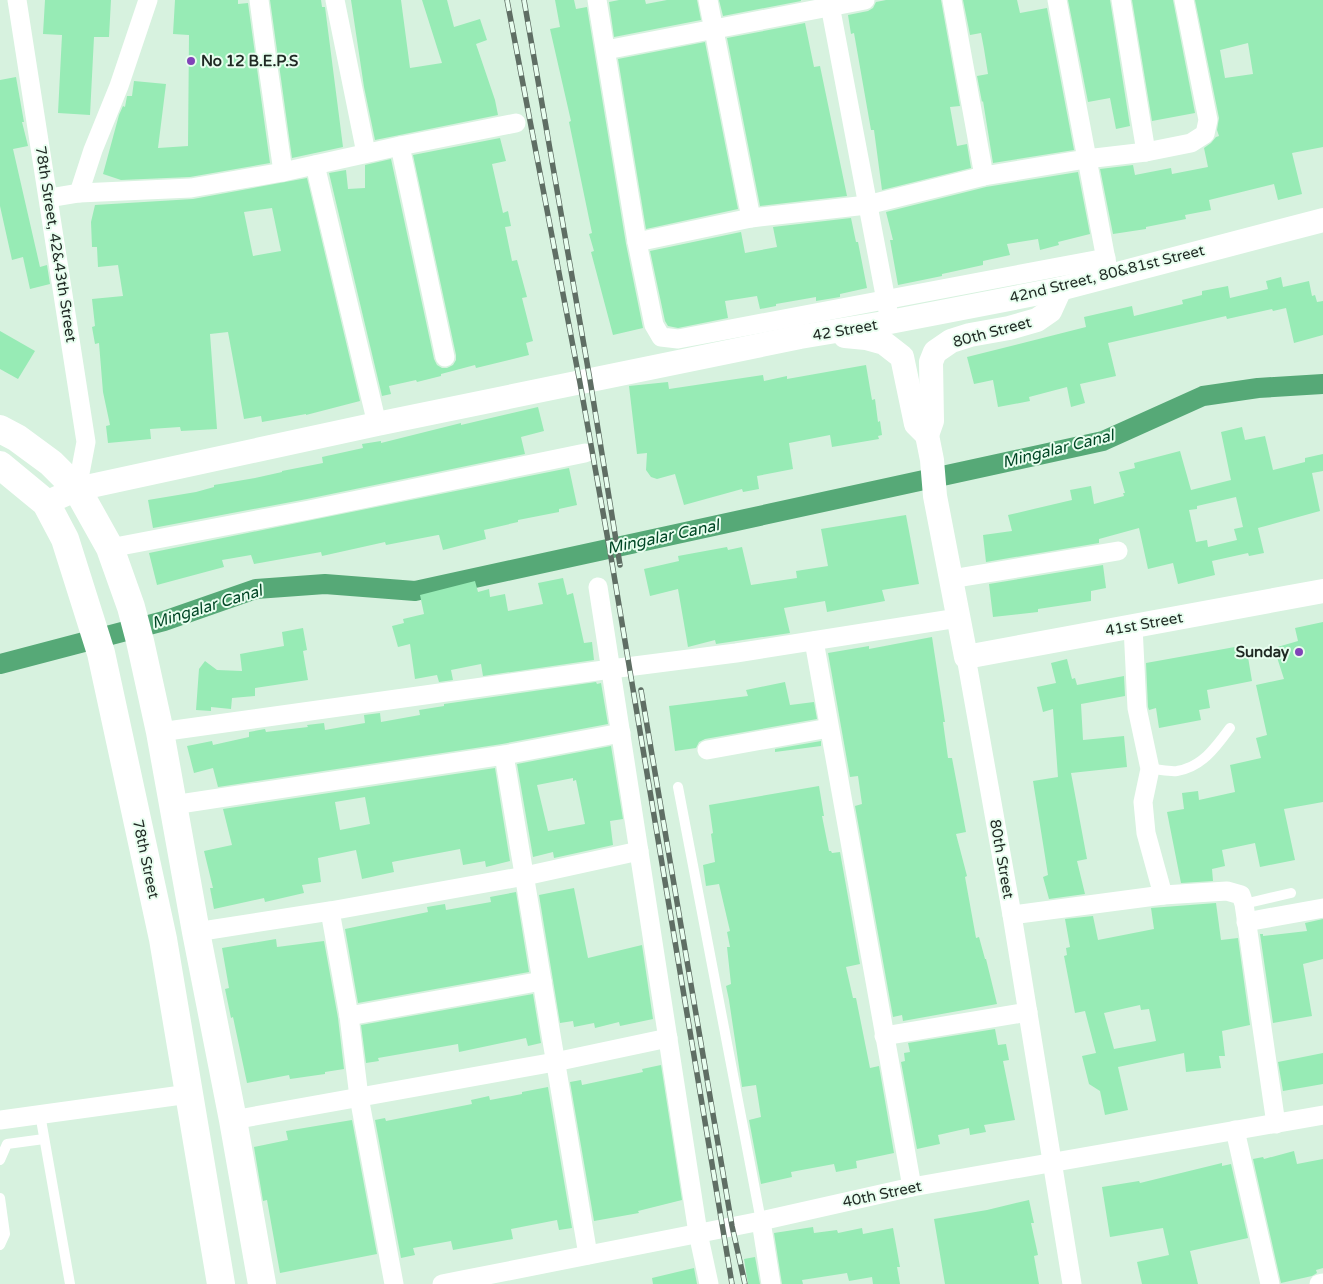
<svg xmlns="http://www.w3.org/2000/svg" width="1323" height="1284" font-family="'Varela Round',sans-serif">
  <rect width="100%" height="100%" fill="#d7f2df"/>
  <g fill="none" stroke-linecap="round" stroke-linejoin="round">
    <polyline stroke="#56a977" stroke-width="20" points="0,664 164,621 256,589 325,584 415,591 1103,441 1203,396 1258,388 1323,384"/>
  </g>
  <g fill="#97ebb5" fill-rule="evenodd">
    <polygon points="45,0 111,0 109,37 94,37 90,115 58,113 62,35 43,34"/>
    <polygon points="175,0 238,0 238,4 248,3 270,163 190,177 121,180 103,174 119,115 123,106 125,107 127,96 132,96 134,81 166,84 158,148 188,146 189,35 173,34"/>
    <polygon points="270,0 321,0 322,7 325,7 343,147 292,158"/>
    <polygon points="351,0 401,0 410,68 442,63 422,0 447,0 454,27 480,19 487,40 476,44 495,100 498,115 375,140 364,87"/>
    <polygon points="555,0 574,0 576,9 587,7 626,244 643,328 613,335 591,252 594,251 589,234 592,233 569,122 571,121 550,29 560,27"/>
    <polygon points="619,0 645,0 646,4 667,0 697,0 701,20 614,37 609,2"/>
    <polygon points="719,0 801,0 801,1 723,16"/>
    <polygon points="886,0 941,0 960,106 950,107 957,146 967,144 971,168 882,190 874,130 871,130 854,33 851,34 848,15 868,11 873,8 876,2"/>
    <polygon points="963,0 1017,0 1020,13 1047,8 1074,150 993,163 983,101 982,102 977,76 988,74 984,49 981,33 970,35"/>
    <polygon points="1068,0 1110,0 1130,126 1116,129 1110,98 1088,102"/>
    <polygon points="1132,0 1173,0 1195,113 1152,121"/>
    <path d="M1195 0H1323V147L1292 153 1302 194 1278 200 1274 184 1209 200 1211 210 1185 215 1186 219 1146 227V229L1113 234 1100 169 1133 165 1135 175 1171 168 1172 174 1208 167 1204 148 1211 143 1216 137 1219 136 1217 130 1219 118ZM1248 43 1253 74 1225 78 1220 50Z"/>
    <polygon points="805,23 814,67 820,66 847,196 760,206 727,38"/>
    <polygon points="705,42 738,209 646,229 618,59"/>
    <polygon points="16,77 24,122 22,122 28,146 13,149 40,267 47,265 50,284 30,289 23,257 12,260 0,206 0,80"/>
    <polygon points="500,138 506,161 492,164 503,213 508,211 511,226 505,227 512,261 517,260 527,297 522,298 533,341 526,343 529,355 476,368 475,365 441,374 441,376 417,382 416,380 389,386 391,394 382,396 329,173 346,170 348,189 365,188 365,165 391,159 434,359 437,365 442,368 447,368 453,365 456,360 456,355 413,155"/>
    <polygon points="1078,172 1090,234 1058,242 1059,245 1040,250 1038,239 1007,244 1010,255 983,261 983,265 942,274 942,276 898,285 890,240 893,240 886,212 986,187"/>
    <path d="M307 178 360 401 306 415V414L262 422 261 416 244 419 228 332 210 334 217 429 181 431 180 427 150 429 151 439 108 443 106 426 110 425 103 392 99 343 95 344 92 327 95 326 92 299 123 296 118 265 98 267 97 247H92L91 222 95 205 193 199ZM272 208 281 251 253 256 244 212Z"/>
    <polygon points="851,218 856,242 858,242 867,288 840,294 840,297 816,301 816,297 776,304 776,306 760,309 757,296 725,301 728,318 678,328 668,326 665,321 650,251 741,232 745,253 777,247 773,227"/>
    <polygon points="1281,277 1283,287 1309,281 1312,296 1315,295 1317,302 1323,301 1323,335 1294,343 1286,308 1273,311 1272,309 1227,319 1226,316 1108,343 1116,376 1080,384 1085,403 1071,407 1067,387 1029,397 1030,401 998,407 993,380 974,384 967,357 1086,327 1084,317 1132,306 1134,316 1183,304 1182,300 1202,295 1202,291 1228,286 1230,298 1268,289 1266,281"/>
    <polygon points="0,331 35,351 18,379 0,369"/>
    <polygon points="866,365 872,400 875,399 878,422 880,421 882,435 878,436 879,439 832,447 830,435 789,443 793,469 757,476 759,489 743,492 742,489 684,505 675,474 657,479 651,477 646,470 647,453 637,454 629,386 668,382 669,389 763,375 764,381 787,376 787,379"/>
    <polygon points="538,407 544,431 521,437 525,454 307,499 153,528 148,500 196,492 214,487 214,485 255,478 282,472 282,471 323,463 322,457 363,448 362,444 381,441 381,443 461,423 461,425"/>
    <path d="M1242 427 1245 440 1265 436 1273 470 1305 462V458L1323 454V471L1312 473 1320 511 1258 528 1264 553 1249 556 1248 553 1212 561 1215 575 1178 584 1173 563 1148 569 1139 528 1099 539V543L986 562 983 535 1012 531 1008 515 1072 500 1070 490 1091 486 1094 504 1124 496 1123 493H1125L1119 472 1135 468 1134 463 1180 451 1191 490 1231 480 1221 432ZM1236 497 1243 527 1234 529 1237 540 1208 547 1207 540 1196 542 1189 510 1197 509V506Z"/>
    <polygon points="569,468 577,505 559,509 559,512 518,520 518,522 484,530 486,539 443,550 439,535 438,535 386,545 385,542 322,556 321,552 254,564 251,555 222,560 224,567 157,585 149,553"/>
    <polygon points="906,515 919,584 882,590 885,601 827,612 825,601 784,608 790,633 716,644 715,640 688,647 678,589 650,596 644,569 679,561 678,556 727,547 728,550 742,547 751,585 797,578 796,571 828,566 821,529"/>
    <polygon points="1103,565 1106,588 1091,591 1091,601 1038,609 1038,612 993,617 989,584"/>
    <polygon points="563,578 567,595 573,593 584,643 592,642 594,660 483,676 481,664 451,670 453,680 439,682 437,675 415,679 410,644 398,647 392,626 404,623 403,619 424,614 420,595 475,581 478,592 489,589 490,597 505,594 508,611 543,604 538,583"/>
    <polygon points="1323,622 1323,802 1284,809 1295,860 1260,867 1255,843 1222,850 1225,866 1212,869 1213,881 1181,883 1167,812 1184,809 1182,793 1198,791 1199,800 1235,792 1230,765 1261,758 1256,738 1267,735 1256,685 1284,679 1274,648 1298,641 1295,628"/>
    <polygon points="303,628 307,650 303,651 308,680 255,688 255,696 232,698 231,709 211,707 211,711 196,710 199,669 205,661 217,670 242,671 240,654 284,646 282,632"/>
    <polygon points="932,637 945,722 943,722 948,758 952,758 966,832 956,834 967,876 965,877 976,938 979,937 985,959 986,959 997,1004 903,1021 902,1015 893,1017 855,806 862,804 858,776 850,777 828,653 869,646 869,649"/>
    <polygon points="1246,645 1252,681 1207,690 1210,708 1199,710 1201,720 1159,728 1156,708 1149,710 1148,707 1146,663"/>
    <polygon points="1067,659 1072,679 1075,678 1077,685 1124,676 1125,696 1081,704 1083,740 1124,736 1127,767 1071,773 1087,859 1077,861 1085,894 1049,899 1043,877 1048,875 1033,781 1058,777 1053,709 1043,712 1037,687 1056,683 1051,663"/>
    <polygon points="596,682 597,684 601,683 608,724 502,744 218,787 213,768 194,773 187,746 212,741 213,745 249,737 249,732 265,729 266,732 308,727 307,725 324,723 325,730 365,723 364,715 380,713 381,722 420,715 419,710 444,706 444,704"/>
    <polygon points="785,682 790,705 814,702 817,719 705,739 699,742 696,748 675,751 669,706 748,696 746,690"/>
    <polygon points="821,741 821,746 775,752 775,749"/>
    <path d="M611 746 623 819 610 821 613 845 554 858 553 852 533 857 517 764ZM573 778V781L576 780 585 824 548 831 537 785Z"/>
    <path d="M495 768 510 861 486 867 485 861 463 865 460 849 392 862 394 872 362 879 356 850 318 858 321 882 302 885 304 893 265 902 264 898 214 909 210 888H213L204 851 232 845 223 809ZM365 797 370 824 340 830 335 802Z"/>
    <polygon points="819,786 824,816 822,816 829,851 831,851 832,853 840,852 860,964 846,967 853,998 856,998 870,1068 879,1066 894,1153 856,1161 857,1168 836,1172 834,1164 791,1172 792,1177 761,1184 749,1120 761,1117 756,1085 742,1087 729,1000 726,986 731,984 727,947 730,947 727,932 730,931 719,884 706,886 703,865 715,862 711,834 713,833 709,805"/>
    <polygon points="574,888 588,958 642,945 653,1019 620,1026 619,1022 595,1028 594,1023 574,1027 573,1021 560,1023 539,895"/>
    <polygon points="516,892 529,972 358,1003 345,929 428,912 427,907 445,904 446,910 491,902 490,897"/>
    <path d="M1216 903 1221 940 1238 938 1250 1025 1222 1031 1225 1056H1219L1221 1068 1186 1072 1184 1053 1118 1067 1128 1110 1105 1115 1100 1091 1089 1084 1082 1056 1096 1053 1085 1011 1075 1013 1064 956 1067 955 1066 948 1070 947 1065 919 1093 916 1098 940 1154 929 1151 908ZM1140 1005 1141 1010 1149 1009 1156 1041 1114 1049 1104 1013Z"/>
    <polygon points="1323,919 1323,959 1303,964 1312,1016 1273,1023 1260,934 1263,934 1263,936 1307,931 1305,923"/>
    <polygon points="276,939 277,947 324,941 338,1018 344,1069 325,1072 325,1074 290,1079 289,1075 247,1083 233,1017 231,1018 225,989 229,988 222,948"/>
    <polygon points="533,994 541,1043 528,1046 526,1038 459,1052 458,1044 378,1058 379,1061 366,1063 361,1025"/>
    <polygon points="995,1029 998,1045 1006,1044 1009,1060 1003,1061 1015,1120 984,1125 986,1132 970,1135 969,1128 938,1135 940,1144 917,1149 901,1062 905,1061 904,1053 910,1052 908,1043"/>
    <polygon points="1323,1053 1323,1084 1283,1091 1278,1062"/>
    <polygon points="661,1065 682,1200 638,1211 639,1213 594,1221 570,1082 581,1080 582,1085 643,1072 642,1069"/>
    <polygon points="548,1087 572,1228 559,1230 557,1220 511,1229 513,1239 453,1250 451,1241 413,1248 415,1255 401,1258 375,1120 385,1118 386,1121 472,1104 471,1100 489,1096 490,1100 522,1094 522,1092"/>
    <polygon points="352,1120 377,1254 280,1273 267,1200 263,1201 254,1147 288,1140 286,1131"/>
    <polygon points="1294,1151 1297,1164 1323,1159 1323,1268 1316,1270 1317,1273 1312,1276 1281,1283 1253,1159 1263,1157 1264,1159"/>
    <polygon points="1222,1163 1222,1166 1231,1164 1248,1238 1190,1251 1198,1284 1142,1284 1137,1262 1169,1255 1163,1228 1110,1237 1102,1187 1139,1181 1140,1183"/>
    <polygon points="1029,1200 1034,1223 1031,1223 1038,1255 1034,1256 1039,1284 945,1284 934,1219 987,1210"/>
    <polygon points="813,1227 814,1233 837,1230 838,1233 862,1228 863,1234 893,1228 900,1267 897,1267 900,1284 873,1284 872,1277 849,1281 847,1273 802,1280 803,1284 782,1284 774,1233"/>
    <polygon points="755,1257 760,1284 748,1284 744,1259"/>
    <polygon points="694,1268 697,1284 653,1284 652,1278"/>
  </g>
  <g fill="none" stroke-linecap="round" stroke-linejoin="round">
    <g stroke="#fff" stroke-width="10">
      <path d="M1150 769C1158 769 1169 772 1177 771 1202 767 1216 747 1230 728"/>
      <polyline points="678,787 761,1221"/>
      <polyline points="1244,904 1291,893"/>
      <polyline points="40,1114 70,1284"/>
      <polyline points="0,1160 7,1144 44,1139"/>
      <polyline points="0,1198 5,1234 0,1245"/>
    </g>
    <g stroke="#fff" stroke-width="19">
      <polyline points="17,0 86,442 77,489"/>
      <polyline points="259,0 266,53 283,172"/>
      <polyline points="335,0 366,153"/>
      <polyline points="597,0 637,242 654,325 661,337 678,339 1106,258"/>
      <polyline points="708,0 751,218"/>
      <polyline points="829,0 888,311"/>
      <polyline points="952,0 984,176"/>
      <polyline points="1057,0 1108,270"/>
      <polyline points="1121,0 1146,152"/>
      <polyline points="606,50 865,0"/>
      <polyline points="400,146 445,357"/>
      <polyline points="315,165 377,424"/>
      <polyline points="79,193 93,150 119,86 148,0"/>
      <polyline points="49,198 79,193 191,188 283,172 400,146 516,123"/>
      <polyline points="637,242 751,218 867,205 984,176 1086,159 1146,152 1191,143 1205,134 1208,120 1184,0"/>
      <polyline points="110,548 309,510 585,453"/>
      <polyline points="951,579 1118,551"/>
      <polyline points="598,587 698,1233 709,1284"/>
      <polyline points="1133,626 1137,708 1150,769 1143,802 1146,833 1163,895"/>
      <polyline points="814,641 912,1187"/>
      <polyline points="966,657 1012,915 1072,1284"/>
      <polyline points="160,732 611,669 736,653 958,618"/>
      <polyline points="707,750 829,728"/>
      <polyline points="504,755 588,1255"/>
      <polyline points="173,805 504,755 621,733"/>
      <polyline points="330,911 349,1016 359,1097 394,1284"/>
      <polyline points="1012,915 1163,895 1227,891 1241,895 1244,904 1276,1124"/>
      <polyline points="1246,922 1323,908"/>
      <polyline points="196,932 330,911 525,876 639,851"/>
      <polyline points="349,1016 542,981"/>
      <polyline points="884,1036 1028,1012"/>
      <polyline points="0,1120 189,1094"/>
      <polyline points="233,1120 555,1062 668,1038"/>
      <polyline points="1235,1130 1270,1284"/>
      <polyline points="761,1221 771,1284"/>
      <polyline points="442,1284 761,1221 912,1187 1323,1115"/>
      <polyline points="1319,1284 1323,1283"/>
    </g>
    <g stroke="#fff" stroke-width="24">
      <polyline points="845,336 866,338 884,343 902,357 916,424 927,435 932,460 935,496 966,657 1323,591"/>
      <polyline points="927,435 932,421 931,362 935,352 951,341 970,335 1009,328 1037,320 1050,311 1060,289"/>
      <polyline points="46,503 77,489 377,424 800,337 890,322 1060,289 1323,220"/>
    </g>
    <g stroke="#fff" stroke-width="28">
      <polyline points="0,429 17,438 51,463 77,489 110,548 131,607 140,641 160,732 196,932 233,1120 262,1284"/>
      <polyline points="0,465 46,503 65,539 101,653 163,939 221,1284"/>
    </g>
    <defs>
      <g id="rail">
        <polyline points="507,0 580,383 612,563 732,1284"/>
        <polyline points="524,0 590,380 620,565"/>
        <polyline points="641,690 732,1226 745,1284"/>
      </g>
    </defs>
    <use href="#rail" stroke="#5f6e64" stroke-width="5.5"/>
    <use href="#rail" stroke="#e8feef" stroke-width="4" stroke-dasharray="11" stroke-linecap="butt"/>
  </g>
  <g fill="#8143b8" stroke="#e8feef" stroke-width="2">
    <circle cx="191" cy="61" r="5"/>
    <circle cx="1299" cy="652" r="5"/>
  </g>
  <g text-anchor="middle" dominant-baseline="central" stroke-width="4" stroke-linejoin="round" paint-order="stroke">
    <g font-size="15" font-weight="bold" fill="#1f2923" stroke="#e8feef" text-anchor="start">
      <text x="201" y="61">No 12 B.E.P.S</text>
      <text x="1289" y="652" text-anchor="end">Sunday</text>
    </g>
    <g font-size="15" fill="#1f2923" stroke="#e8feef">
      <text transform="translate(56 244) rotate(81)">78th Street, 42&amp;43th Street</text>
      <text transform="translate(1107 274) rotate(-14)">42nd Street, 80&amp;81st Street</text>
      <text transform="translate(845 330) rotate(-10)">42 Street</text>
      <text transform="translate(992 332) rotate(-15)">80th Street</text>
      <text transform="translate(1144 624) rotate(-10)">41st Street</text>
      <text transform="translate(146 859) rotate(78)">78th Street</text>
      <text transform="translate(1002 859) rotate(80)">80th Street</text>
      <text transform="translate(882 1194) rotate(-12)">40th Street</text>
    </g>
    <g font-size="16" font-style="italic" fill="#004625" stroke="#e8feef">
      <text transform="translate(1058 449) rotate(-14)">Mingalar Canal</text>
      <text transform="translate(663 537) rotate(-12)">Mingalar Canal</text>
      <text transform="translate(207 607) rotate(-17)">Mingalar Canal</text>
    </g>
  </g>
</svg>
